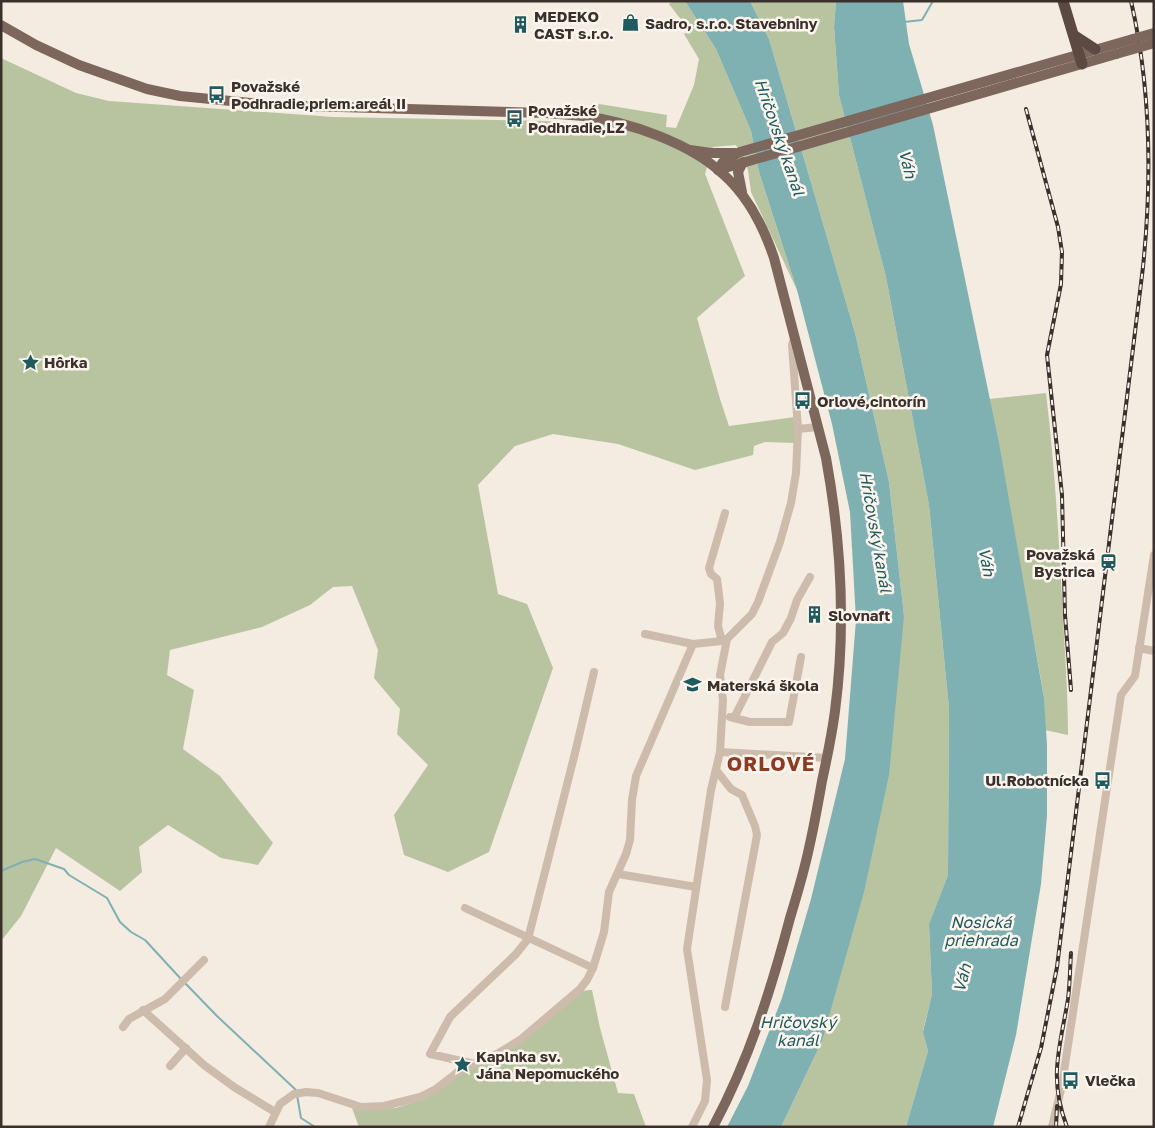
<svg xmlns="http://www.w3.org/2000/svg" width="1155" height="1128" font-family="'Golos Text',sans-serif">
  <rect width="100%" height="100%" fill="#f4ebe1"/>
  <g fill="#b8c4a0">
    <polygon points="672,1 685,1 716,49 751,131 759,172 797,290 751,192 748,170 736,145 713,147 705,174 745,276 697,318 720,399 729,426 795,417 796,443 765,442 754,446 753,455 695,470 618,444 553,434 515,446 478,485 498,594 527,604 553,668 489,852 448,872 404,855 394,815 428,765 397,734 400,709 374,678 378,650 352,586 333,587 310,605 262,627 170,650 167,675 194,690 183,749 220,776 273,843 258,865 221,858 168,825 139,847 142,872 120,891 56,848 21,916 1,941 1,58 76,93 109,101 334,117 546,121 594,125 593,103 667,115 666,127 676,128 694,85 699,59 684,34 689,30 669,4"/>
    <polygon points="750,1 836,1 834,27 839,95 886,277 929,505 949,708 948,875 929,924 932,994 923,1031 928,1051 906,1127 781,1127 822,1041 904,616 889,482 855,333 769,39"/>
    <path d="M1046 393C1055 468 1059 542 1063 617 1065 656 1068 695 1068 735L1045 730 1044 698 1040 674 989 399Z"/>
    <polygon points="589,990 592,990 600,1028 618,1093 634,1094 646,1127 359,1127 352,1108 359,1110 396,1108 424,1099 461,1073 488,1062 582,991"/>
  </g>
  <g fill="#7fb0b2">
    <polygon points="685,1 750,1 769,39 855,333 889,482 904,616 889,775 864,892 822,1041 781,1127 727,1127 748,1086 782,998 811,899 845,759 856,620 850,512 832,424 797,290 759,172 751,131 716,49"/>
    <polygon points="836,1 903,1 909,44 933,125 999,443 1044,698 1047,745 1047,816 1041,884 1016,1035 993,1127 906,1127 928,1051 923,1032 932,994 929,924 948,875 949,708 929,505 886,277 839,95 834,27"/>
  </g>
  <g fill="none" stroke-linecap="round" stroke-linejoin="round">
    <g stroke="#7fb0b2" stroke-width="2">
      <polyline points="904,22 922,20 933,1"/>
      <polyline points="1,871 22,862 35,859 64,869 69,875 107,898 120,922 131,932 145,940 181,979"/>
      <polyline points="184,982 217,1016 296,1090"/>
      <polyline points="297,1095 301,1118 315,1127"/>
    </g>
    <g stroke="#cdbbac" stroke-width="8">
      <polyline points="798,429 818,427"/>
      <polyline points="645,634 693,644"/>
      <polyline points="722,641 718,626 720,603 717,579 711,574 709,568 725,513"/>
      <polyline points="1139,648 1154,651"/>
      <polyline points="594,672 575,753 528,939 516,954 450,1017 430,1054 475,1064 497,1054 520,1040 580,989 587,980 593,968 604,932 609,892 626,854 630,840 632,800 636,776 693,644 722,641 727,639 752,614 758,602 780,542 791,503 796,473 798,429 792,345 795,336"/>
      <polyline points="730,717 750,722 789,722 801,657"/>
      <polyline points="734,718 772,642 783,633 791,618 797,600 810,577"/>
      <polyline points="720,752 827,758"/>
      <polyline points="716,770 731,789 742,795 755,826 757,835 725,1007"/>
      <polyline points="618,874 696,887"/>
      <polyline points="465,908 593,968"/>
      <polyline points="143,1010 204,1065 234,1087 275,1112"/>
      <polyline points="123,1027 129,1019 165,999 204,960"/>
      <polyline points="170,1066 186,1048"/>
      <polyline points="269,1127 280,1104 294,1094 306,1092 318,1093 361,1107 384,1106 420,1097 436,1089 458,1072 475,1064"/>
      <polyline points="692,1127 705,1101 707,1080 687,949 711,790 720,752 723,700 720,675 727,639"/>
      <polyline points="1052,1127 1062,1085 1121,695 1135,676 1154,555"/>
    </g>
    <g stroke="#7d675c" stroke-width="10">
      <path d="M1 25 36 45 79 65 147 89 180 96 272 105 546 113C559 114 572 115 584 116 629 122 690 143 723 174 748 196 764 228 774 258L826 458C841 540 846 627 835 711 832 734 827 758 822 781 818 804 814 826 809 848 804 872 797 895 790 918 771 990 749 1060 713 1127"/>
      <polyline points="690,150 711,153 735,153"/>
      <polyline points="718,170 723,162 740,152 1133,39"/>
      <polyline points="718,170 1116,54"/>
      <polyline points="742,192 738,172 743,162"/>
    </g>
    <g stroke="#5c4a42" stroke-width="11">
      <polyline points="1063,1 1082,64"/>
      <polyline points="1075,36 1095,49"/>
    </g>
    <defs>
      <g id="rail">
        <polyline points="1026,109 1058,227 1062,252 1061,284 1047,355 1062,495 1065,615 1071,690"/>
        <path d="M1018 1127 1041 1048 1057 967 1143 267C1152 179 1151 88 1131 1"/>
        <polyline points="1056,1127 1057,1106"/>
        <path d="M1067 1127C1048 1077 1060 1048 1068 999 1070 983 1070 968 1071 953"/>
      </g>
    </defs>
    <use href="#rail" stroke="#3b302b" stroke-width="4"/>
    <use href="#rail" stroke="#fbf5ee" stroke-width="2" stroke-dasharray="5.5" stroke-linecap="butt"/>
    <g stroke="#7d675c" stroke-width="10">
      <polyline points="1133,39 1154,33"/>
      <polyline points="1116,54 1154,43"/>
    </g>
  </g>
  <defs>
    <symbol id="shop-bare" viewBox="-9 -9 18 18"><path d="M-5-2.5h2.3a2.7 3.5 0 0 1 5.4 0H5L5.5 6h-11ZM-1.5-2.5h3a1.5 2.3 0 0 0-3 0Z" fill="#1f5a5e" stroke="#fbf5ee" stroke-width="2.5" paint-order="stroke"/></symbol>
    <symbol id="building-bare" viewBox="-9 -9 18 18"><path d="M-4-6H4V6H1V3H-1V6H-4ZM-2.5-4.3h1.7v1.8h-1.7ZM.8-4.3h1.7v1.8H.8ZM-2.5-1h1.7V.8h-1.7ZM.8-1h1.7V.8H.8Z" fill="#1f5a5e" stroke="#fbf5ee" stroke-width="2.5" paint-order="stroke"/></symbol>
    <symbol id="bus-bare" viewBox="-9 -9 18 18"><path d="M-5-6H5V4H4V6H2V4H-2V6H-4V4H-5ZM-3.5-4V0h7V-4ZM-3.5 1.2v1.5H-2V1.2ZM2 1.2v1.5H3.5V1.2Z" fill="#1f5a5e" stroke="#fbf5ee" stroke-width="2.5" paint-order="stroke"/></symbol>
    <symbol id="sight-bare" viewBox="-9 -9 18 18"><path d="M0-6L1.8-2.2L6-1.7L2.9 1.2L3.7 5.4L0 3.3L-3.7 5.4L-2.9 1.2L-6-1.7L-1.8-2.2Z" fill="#1f5a5e" stroke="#fbf5ee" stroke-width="2.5" paint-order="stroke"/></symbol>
    <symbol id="station-bare" viewBox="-9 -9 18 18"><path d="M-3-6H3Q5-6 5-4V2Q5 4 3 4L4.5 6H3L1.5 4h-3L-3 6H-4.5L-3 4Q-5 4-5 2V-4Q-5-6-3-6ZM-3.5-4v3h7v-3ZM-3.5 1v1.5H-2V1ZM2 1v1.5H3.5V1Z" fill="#1f5a5e" stroke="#fbf5ee" stroke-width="2.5" paint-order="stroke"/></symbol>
    <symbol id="school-bare" viewBox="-9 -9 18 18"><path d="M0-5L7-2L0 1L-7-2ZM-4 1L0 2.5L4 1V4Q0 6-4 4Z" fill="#1f5a5e" stroke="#fbf5ee" stroke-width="2.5" paint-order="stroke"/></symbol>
  </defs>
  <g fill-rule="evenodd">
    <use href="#shop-bare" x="618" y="10" width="25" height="25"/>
    <use href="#building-bare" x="508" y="12" width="25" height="25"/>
    <use href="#bus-bare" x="204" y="82" width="25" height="25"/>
    <use href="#bus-bare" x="502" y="106" width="25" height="25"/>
    <use href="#sight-bare" x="18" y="350" width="25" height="25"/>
    <use href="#bus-bare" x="790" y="388" width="25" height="25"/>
    <use href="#station-bare" x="1096" y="550" width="25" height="25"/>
    <use href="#building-bare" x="802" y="602" width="25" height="25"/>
    <use href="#school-bare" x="680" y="672" width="25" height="25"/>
    <use href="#bus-bare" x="1090" y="768" width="25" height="25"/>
    <use href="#sight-bare" x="450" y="1052" width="25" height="25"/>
    <use href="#bus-bare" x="1058" y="1068" width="25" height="25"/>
  </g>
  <g text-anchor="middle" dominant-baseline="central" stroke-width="5" stroke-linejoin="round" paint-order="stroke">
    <g font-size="15" font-weight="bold" fill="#3b302b" stroke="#fbf5ee" text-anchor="start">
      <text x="534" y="16">MEDEKO<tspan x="534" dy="17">CAST s.r.o.</tspan></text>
      <text x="645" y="23">Sadro, s.r.o. Stavebniny</text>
      <text x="231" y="86">Považské<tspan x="231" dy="17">Podhradie,priem.areál II</tspan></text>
      <text x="528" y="110">Považské<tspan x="528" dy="17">Podhradie,LZ</tspan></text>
      <text x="44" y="362">Hôrka</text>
      <text x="817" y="401">Orlové,cintorín</text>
      <text x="1095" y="554" text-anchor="end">Považská<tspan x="1095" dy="17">Bystrica</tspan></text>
      <text x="828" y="615">Slovnaft</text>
      <text x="707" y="685">Materská škola</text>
      <text x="1089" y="780" text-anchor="end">Ul.Robotnícka</text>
      <text x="476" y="1056">Kaplnka sv.<tspan x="476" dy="17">Jána Nepomuckého</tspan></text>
      <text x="1085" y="1080">Vlečka</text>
    </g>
    <g font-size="16" font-style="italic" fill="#1f5a5e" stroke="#fbf5ee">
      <text transform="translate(780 137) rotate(71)">Hričovský kanál</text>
      <text transform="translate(908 164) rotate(76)">Váh</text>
      <text transform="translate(876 532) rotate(80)">Hričovský kanál</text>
      <text transform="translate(987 562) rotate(79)">Váh</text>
      <text x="981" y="922">Nosická<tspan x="981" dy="18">priehrada</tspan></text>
      <text transform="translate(962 978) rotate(-76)">Váh</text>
      <text x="798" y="1022">Hričovský<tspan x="798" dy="18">kanál</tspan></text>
    </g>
    <g font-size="20" font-weight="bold" letter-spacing="1" fill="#8c3b22" stroke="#fbf5ee">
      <text x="771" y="763">ORLOVÉ</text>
    </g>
  </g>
  <rect width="1155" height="1128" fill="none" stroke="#3b302b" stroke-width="5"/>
</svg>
